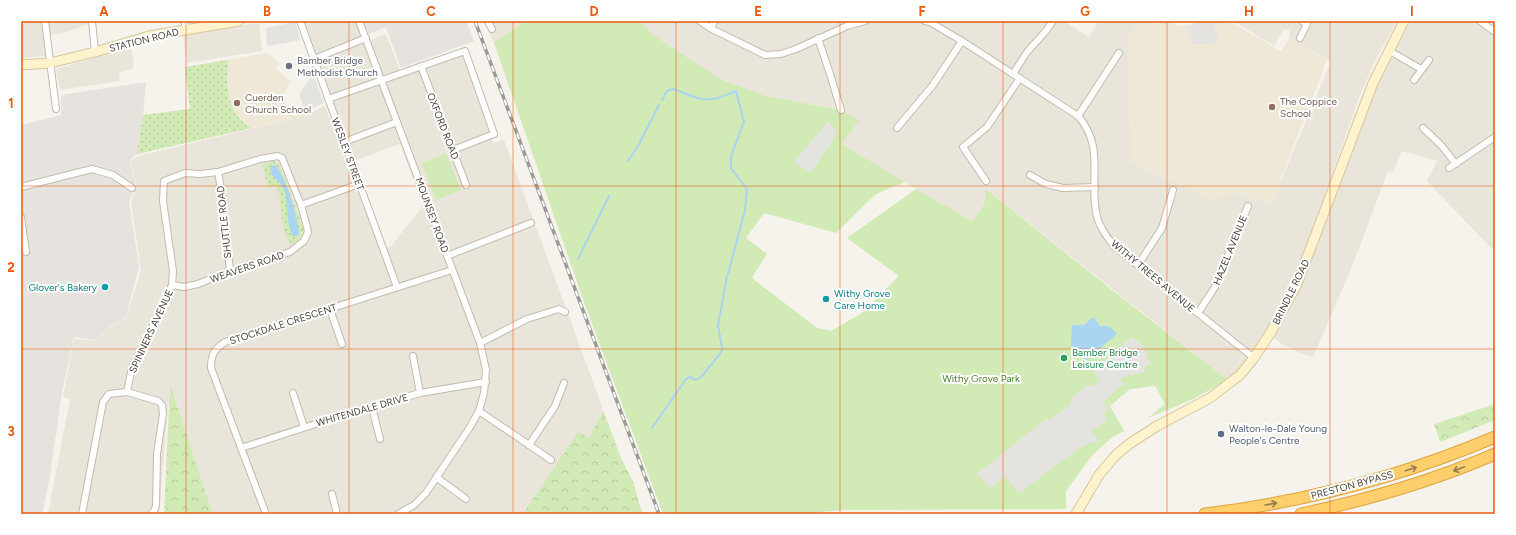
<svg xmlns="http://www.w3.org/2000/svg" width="1516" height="535" font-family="Figtree,sans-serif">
  <defs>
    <pattern id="grass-dots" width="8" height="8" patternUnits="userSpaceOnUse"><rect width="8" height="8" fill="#d2eab5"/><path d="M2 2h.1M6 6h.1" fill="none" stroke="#b6ca9c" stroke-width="1.8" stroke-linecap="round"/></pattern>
    <pattern id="forest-crowns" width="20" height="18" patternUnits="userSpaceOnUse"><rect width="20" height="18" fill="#d2eab5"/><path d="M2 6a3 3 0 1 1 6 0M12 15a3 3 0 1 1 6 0" fill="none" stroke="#b6ca9c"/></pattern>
  </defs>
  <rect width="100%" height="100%" fill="#f6f3ec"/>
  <g fill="#eae5da">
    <polygon points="21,21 88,21 88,24 67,32 44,36 45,56 21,58"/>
    <polygon points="302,21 357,21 366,42 386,34 402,76 463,54 493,143 504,140 603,409 589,438 578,433 525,511 520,514 213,514 170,384 159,514 48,514 70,399 63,397 74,339 100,341 103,333 112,325 126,319 141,270 131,203 136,186 131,161 139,156 303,116 325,106 380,250 391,246 423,206 400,144 353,161"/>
    <polygon points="484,21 526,21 494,43"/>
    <polygon points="640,21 1064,21 1089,37 1099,21 1139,21 1128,37 1129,63 1233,192 1271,204 1331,62 1290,37 1289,29 1283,30 1274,46 1233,21 1397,21 1373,65 1359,98 1299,268 1285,301 1258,347 1236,374 1228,380 987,190 985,193 986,203 979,211 972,221 916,189 842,144 858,120 841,110 766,96 720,79 653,35"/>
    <polygon points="1411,21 1495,21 1495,252 1427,181 1437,161 1402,151 1393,172 1388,171 1353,264 1313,357 1302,354 1282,344 1273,337 1292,305 1306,273 1355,145 1370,102 1388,63"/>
    <polygon points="259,23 262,51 186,63 183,35"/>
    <polygon points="130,48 134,61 132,69 119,72 120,81 60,90 56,69"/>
  </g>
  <g fill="#e6e2dd">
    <polygon points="363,21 466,21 474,41 401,68 386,27 369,34"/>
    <polygon points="146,82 143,115 137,154 130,160 135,184 129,203 139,266 126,318 111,325 102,333 100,341 74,337 62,392 50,476 42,514 21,514 21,125 61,115 61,95"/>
  </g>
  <g fill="#efe8d6">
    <polygon points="1139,21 1152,21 1153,24 1168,21 1178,26 1190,25 1198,21 1229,21 1281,51 1290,37 1327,60 1271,204 1233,192 1214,201 1130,163 1128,37"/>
    <polygon points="267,53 280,63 276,69 291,81 280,99 304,116 137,154 143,115 190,109 185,67"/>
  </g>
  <g fill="url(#grass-dots)">
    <path d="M228 60C226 86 226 113 251 128L137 154 143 115 190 109 185 67Z"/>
    <path d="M274 161 279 164 304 229 301 237 292 245C278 231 284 202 276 185L268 188 262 164Z"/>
  </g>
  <g fill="url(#forest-crowns)">
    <polygon points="170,384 213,514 164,514"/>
    <polygon points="1495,404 1495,420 1440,442 1434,424"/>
    <polygon points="603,410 621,458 634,484 640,507 644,514 520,514 525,511 578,432 589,438"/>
  </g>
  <g fill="#d2eab5">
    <polygon points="526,21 640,21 653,35 720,79 766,96 841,110 859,120 842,144 905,182 876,194 836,233 764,213 746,238 767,254 752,278 817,328 831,331 862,313 899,276 847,238 916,189 972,221 985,203 985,192 987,190 1107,286 1228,380 1193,399 1148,418 1165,404 1155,386 1130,389 1110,406 1124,431 1111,438 1091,457 1066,491 1066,509 845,510 792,514 663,514 585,305 494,43"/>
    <polygon points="446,153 461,190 436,200 422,163"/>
  </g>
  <g fill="#e5e3e0">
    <polygon points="1202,21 1212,21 1219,37 1218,41 1214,44 1191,44 1191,39 1185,27"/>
    <polygon points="295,22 301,40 267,46 266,28"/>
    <polygon points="313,74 324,103 305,112 299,94"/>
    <polygon points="828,122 837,133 811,173 794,162"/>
    <polygon points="1132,337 1143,346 1150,364 1145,367 1144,372 1123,377 1120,380 1123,384 1103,402 1108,409 1103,414 1107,420 1091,431 1099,441 1090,443 1075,451 1019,493 1005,477 990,488 977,474 1047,418 1050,420 1070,405 1072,398 1088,385 1093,386 1100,380 1093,370"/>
  </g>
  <g fill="#a9d4f2">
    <path d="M275 165C286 176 298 219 299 234L297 236H293C289 228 288 220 287 211 286 203 287 193 282 186 278 178 268 177 271 166Z"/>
    <polygon points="1093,317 1101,327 1105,325 1107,327 1109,326 1117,334 1085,361 1071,345 1072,325 1084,325"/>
  </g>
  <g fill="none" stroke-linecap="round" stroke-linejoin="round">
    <g stroke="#a9d4f2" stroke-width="2">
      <path d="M662 100 667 91 673 89C683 92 693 98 703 99 714 101 726 95 736 91L744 122 731 156V168L747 189 745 210 728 274"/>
      <polyline points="628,161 639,144 659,105"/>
      <polyline points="578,259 609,196"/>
      <polyline points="722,347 718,326 727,276"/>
      <polyline points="652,428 686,379 690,377 696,380 701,377 720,354 722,349"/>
    </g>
    <defs>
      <g id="street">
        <polyline points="45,21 56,109"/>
        <polyline points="92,21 95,52"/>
        <polyline points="185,21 185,30"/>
        <polyline points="300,21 397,287"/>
        <polyline points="359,21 480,343 486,370 484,393 479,411 470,427 426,493 414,505 398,514"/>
        <polyline points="489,21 489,24 492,29"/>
        <polyline points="700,21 710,28 765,55 781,54 796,49 847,26 865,21"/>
        <path d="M925 21 930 22 962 41 1078 116C1106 148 1088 180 1097 217 1100 228 1107 237 1114 246L1254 358"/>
        <polyline points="1480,21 1495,32"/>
        <polyline points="710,28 715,21"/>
        <polyline points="818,38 830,74 841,110"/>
        <polyline points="1300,38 1307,24 1302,21"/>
        <polyline points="1388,50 1421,69"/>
        <polyline points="314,59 366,38"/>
        <polyline points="421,66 466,185"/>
        <polyline points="1013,74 1027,52 1046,31 1053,21"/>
        <polyline points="1414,80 1429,60"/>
        <polyline points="328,99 465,51 494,134 453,150"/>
        <polyline points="1078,116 1119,53"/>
        <polyline points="897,128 933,85 962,41"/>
        <polyline points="1423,128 1441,145 1456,164"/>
        <polyline points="344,142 397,122"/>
        <polyline points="1449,168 1495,137"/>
        <polyline points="218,172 222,195 230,271"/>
        <polyline points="1030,175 1046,184 1063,188 1095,187"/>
        <polyline points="986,181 963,147 987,127 1020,78"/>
        <polyline points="21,187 92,169 113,175 132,188"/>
        <polyline points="301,205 359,184"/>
        <polyline points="21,217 26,252"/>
        <polyline points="447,256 531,223"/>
        <polyline points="1138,265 1162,228 1173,190"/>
        <polyline points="330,309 342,344"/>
        <polyline points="1198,313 1215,287 1248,206"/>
        <polyline points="480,343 527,319 559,309 565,312"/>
        <polyline points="413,356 420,393"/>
        <polyline points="127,392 158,401 162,405 163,414 157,454 156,506 154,511 151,514"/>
        <polyline points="293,393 304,427"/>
        <polyline points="372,407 380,439"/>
        <polyline points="479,411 551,460"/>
        <polyline points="529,445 555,406 564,383"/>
        <polyline points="241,448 356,411 420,393 486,382"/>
        <polyline points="436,477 466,499"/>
        <polyline points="332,494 337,514"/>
        <polyline points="82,514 103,402 109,394 127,392 132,367 152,328 172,285 173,271 163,201 164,181 185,173 200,174 218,172 260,159 278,156 282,158 301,205 307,227 308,232 304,241 290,252 230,271 198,284 184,287 172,285"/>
        <path d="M266 514 211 368C211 354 214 350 225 342L452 270"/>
      </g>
      <g id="secondary">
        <polyline points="21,65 50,63 95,52 149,36 239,21"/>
        <polyline points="1076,514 1099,475 1115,456 1129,444 1157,426 1210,398 1240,375 1254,358 1271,332 1297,284 1373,83 1404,21"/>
      </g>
      <g id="highway">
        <path d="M1205 514C1304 502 1403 476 1495 437"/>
        <path d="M1301 514C1367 500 1433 481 1495 454"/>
      </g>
    </defs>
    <use href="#street" stroke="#c2bbae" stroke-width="8"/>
    <use href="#secondary" stroke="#d6c79b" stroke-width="11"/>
    <use href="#highway" stroke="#e0a43c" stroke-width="13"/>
    <use href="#street" stroke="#fff" stroke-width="6"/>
    <use href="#secondary" stroke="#fff3cd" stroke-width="9"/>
    <use href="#highway" stroke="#ffcf6e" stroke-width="11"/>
    <defs>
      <polyline id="rail" points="475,21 659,514"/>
    </defs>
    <use href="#rail" stroke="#9a9a9a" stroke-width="3.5"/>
    <use href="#rail" stroke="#fff" stroke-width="2" stroke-dasharray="6" stroke-linecap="butt"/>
  </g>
  <defs><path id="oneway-shaft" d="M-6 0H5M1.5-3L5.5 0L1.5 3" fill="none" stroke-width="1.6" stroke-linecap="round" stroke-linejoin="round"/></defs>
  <g stroke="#937c4e">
    <use href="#oneway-shaft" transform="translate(1411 469) rotate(-17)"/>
    <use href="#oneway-shaft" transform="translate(1459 469) rotate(159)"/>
    <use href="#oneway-shaft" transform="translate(1271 504) rotate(-10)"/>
  </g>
  <path fill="none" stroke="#e8590c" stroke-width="1" stroke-opacity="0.55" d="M186 21V514M349 21V514M513 21V514M676 21V514M840 21V514M1003 21V514M1167 21V514M1330 21V514M21 186H1495M21 349H1495"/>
  <circle fill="#6b7280" stroke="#fff" stroke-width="1.5" cx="289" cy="66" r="4"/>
  <g fill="#8d6e63" stroke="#fff" stroke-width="1.5">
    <circle cx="237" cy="103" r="4"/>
    <circle cx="1272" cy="107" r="4"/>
  </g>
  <g fill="#0f9aa8" stroke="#fff" stroke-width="1.5">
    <circle cx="105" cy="287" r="4"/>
    <circle cx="826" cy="299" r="4"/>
  </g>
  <circle fill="#2e9e5b" stroke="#fff" stroke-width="1.5" cx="1064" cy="358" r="4"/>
  <circle fill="#5c6f8a" stroke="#fff" stroke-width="1.5" cx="1221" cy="434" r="4"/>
  <g text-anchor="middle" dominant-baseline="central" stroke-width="4" stroke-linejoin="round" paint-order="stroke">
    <g font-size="10" fill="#4b4439" stroke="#fff">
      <text transform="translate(144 40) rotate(-14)">STATION ROAD</text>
      <text transform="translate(443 126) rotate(69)">OXFORD ROAD</text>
      <text transform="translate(348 154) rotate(70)">WESLEY STREET</text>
      <text transform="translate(432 215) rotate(70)">MOUNSEY ROAD</text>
      <text transform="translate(224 222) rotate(-96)">SHUTTLE ROAD</text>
      <text transform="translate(1230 250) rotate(-68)">HAZEL AVENUE</text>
      <text transform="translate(247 267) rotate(-19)">WEAVERS ROAD</text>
      <text transform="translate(1153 276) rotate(40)">WITHY TREES AVENUE</text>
      <text transform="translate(1291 292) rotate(-64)">BRINDLE ROAD</text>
      <text transform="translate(283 324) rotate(-18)">STOCKDALE CRESCENT</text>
      <text transform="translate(151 331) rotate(-65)">SPINNERS AVENUE</text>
      <text transform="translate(362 410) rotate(-16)">WHITENDALE DRIVE</text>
      <text transform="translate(1352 485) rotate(-15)">PRESTON BYPASS</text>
    </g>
    <g font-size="10" fill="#5b616d" stroke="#fff" text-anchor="start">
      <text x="297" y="60">Bamber Bridge<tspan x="297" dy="12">Methodist Church</tspan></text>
    </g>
    <g font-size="10" fill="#785e54" stroke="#fff" text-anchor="start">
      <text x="245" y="97">Cuerden<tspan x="245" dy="12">Church School</tspan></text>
      <text x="1280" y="101">The Coppice<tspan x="1280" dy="12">School</tspan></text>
    </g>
    <g font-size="10" fill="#0d838f" stroke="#fff" text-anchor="end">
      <text x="97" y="287">Glover's Bakery</text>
      <text x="834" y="293" text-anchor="start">Withy Grove<tspan x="834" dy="12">Care Home</tspan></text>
    </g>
    <g font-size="10" fill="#27864d" stroke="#fff" text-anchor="start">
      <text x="1072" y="352">Bamber Bridge<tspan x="1072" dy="12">Leisure Centre</tspan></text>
    </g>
    <g font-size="10" fill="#4a7f2a" stroke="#fff">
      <text x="981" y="378">Withy Grove Park</text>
    </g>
    <g font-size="10" fill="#4e5e75" stroke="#fff" text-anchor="start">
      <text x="1229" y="428">Walton-le-Dale Young<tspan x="1229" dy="12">People's Centre</tspan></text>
    </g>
  </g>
  <rect width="1516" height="535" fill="none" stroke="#ffffff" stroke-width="44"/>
  <rect x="22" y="22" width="1472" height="491" fill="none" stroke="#e8590c" stroke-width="1.5"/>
  <g font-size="13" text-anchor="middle" font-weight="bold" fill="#e8590c">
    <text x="104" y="16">A</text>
    <text x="267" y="16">B</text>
    <text x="431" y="16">C</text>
    <text x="594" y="16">D</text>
    <text x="758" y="16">E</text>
    <text x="922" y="16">F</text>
    <text x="1085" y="16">G</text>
    <text x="1249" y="16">H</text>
    <text x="1412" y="16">I</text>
    <text x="11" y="108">1</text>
    <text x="11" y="272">2</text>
    <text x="11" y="436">3</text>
  </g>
</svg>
